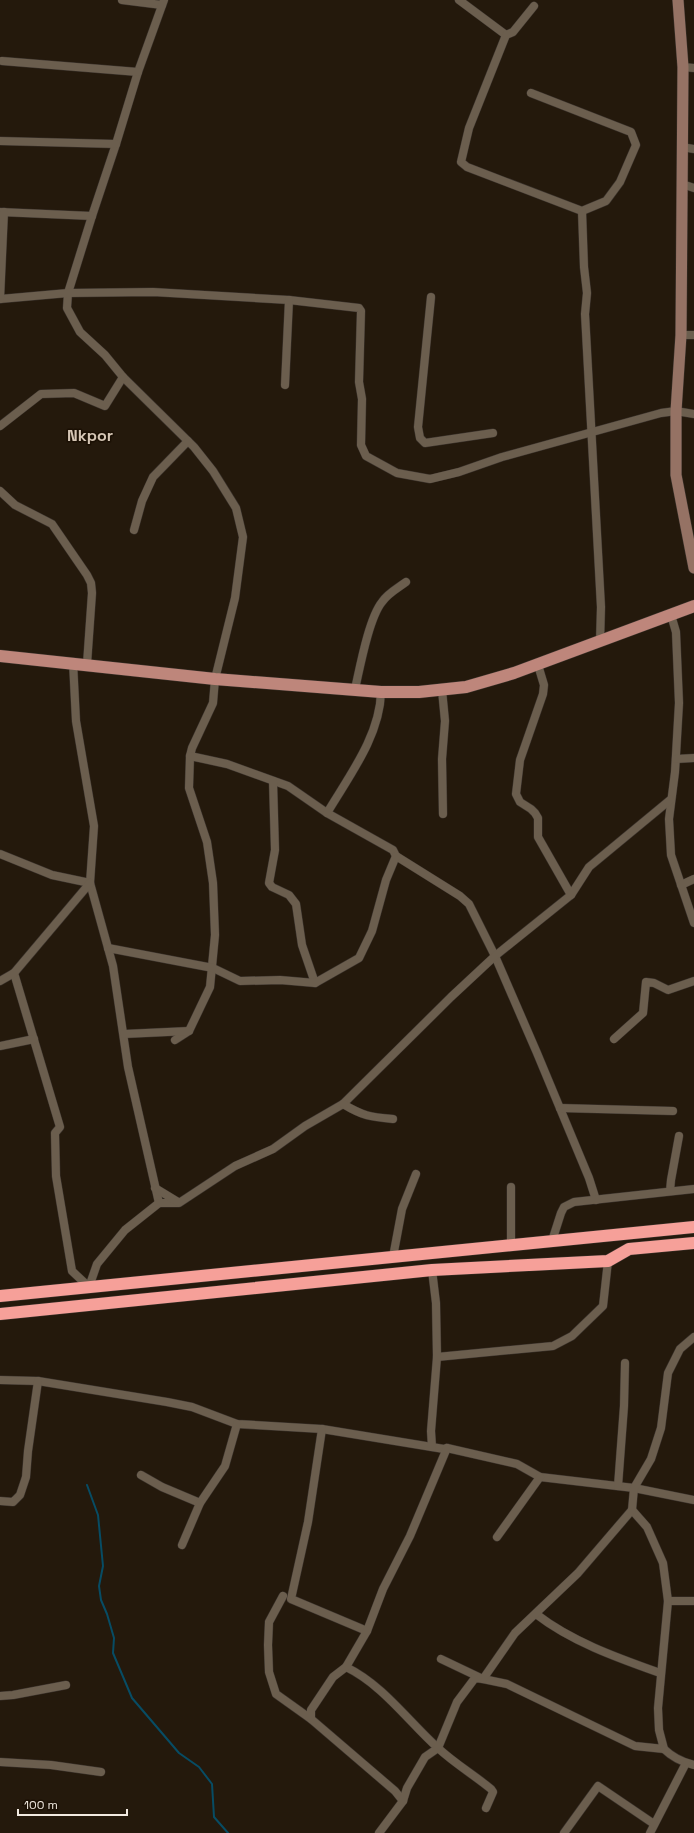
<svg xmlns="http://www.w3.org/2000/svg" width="694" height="1833" font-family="'Space Grotesk',sans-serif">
  <rect width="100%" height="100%" fill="#24190c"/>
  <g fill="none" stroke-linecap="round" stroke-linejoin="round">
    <polyline stroke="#074c64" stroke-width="2" points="87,1485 98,1515 103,1566 99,1586 101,1600 107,1614 114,1638 113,1653 132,1698 179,1753 199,1767 212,1784 214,1817 228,1833"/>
    <defs>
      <g id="street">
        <polyline points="122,0 162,5"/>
        <polyline points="164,0 138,72 116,144 92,216 68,293 67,308 80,332 105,355 123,377 194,447 213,471 236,508 243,537 235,598 215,679 213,703 192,748 190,756 189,788 207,842 213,883 215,935 210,987 189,1031 175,1040"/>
        <polyline points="459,0 506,35"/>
        <polyline points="2,61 138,72"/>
        <polyline points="683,67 694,68"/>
        <polyline points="531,93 631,132 636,145 620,182 606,201 582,211 467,167 461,162 469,128 506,35 513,32 534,6"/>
        <polyline points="0,141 116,144"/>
        <polyline points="682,147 694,149"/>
        <polyline points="682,184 694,188"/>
        <polyline points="582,211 584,267 587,293 585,314 601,607 600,642"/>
        <polyline points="0,212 92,216"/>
        <polyline points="431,297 418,427 420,438 425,443 493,433"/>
        <polyline points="0,299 68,293 153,292 289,300 359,308 361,311 359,382 362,399 361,445 366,456 397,473 430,479 459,472 502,457 661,413 676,411 694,414"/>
        <polyline points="0,299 4,212"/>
        <polyline points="681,335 694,335"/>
        <polyline points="285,385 289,300"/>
        <polyline points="0,426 41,394 74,393 105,406 123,377"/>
        <polyline points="0,491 15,505 52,524 87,575 91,583 92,593 87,664"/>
        <polyline points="134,530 142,501 153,477 188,441"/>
        <polyline points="671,615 676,632 679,703 675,772 669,819 671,855 694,923"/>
        <polyline points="73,662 76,721 94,826 90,883 113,966 128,1067 159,1203"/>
        <polyline points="538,665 544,685 543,694 520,760 516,794 520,802 531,809 535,813 538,818 538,837 571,895"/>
        <path d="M355 689C360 667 369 618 382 602 388 593 398 588 406 582"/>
        <polyline points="442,690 445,721 442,759 443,814"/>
        <polyline points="190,756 227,764 288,786 327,813 393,850 396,856 460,896 469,904 495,956 537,1053 589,1178 596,1200"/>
        <polyline points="676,759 694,758"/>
        <polyline points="273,781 275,850 269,883 272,887 289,895 296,904 302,945 315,983"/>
        <path d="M327 813C349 776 380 736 381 692"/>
        <polyline points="0,854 52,875 90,883"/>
        <polyline points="681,885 694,879"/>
        <polyline points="108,948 213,968 240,981 280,980 315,983 359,958 372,931 386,880 396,856"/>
        <polyline points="14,973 60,1127 55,1133 56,1176 72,1271 89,1287 97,1264 125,1230 159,1203 179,1203 235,1166 273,1149 305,1126 343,1104 451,997 495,956 571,895 589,867 670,800"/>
        <polyline points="0,981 14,973 90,883"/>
        <polyline points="124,1034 189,1031"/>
        <polyline points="614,1039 643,1013 646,982 654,983 668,990 694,981"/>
        <polyline points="0,1046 34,1039"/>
        <path d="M343 1104C363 1116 370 1117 393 1119"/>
        <polyline points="560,1108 673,1111"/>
        <polyline points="511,1187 511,1245"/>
        <polyline points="155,1188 178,1202"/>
        <polyline points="670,1191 671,1180 679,1136"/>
        <polyline points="552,1241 561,1213 564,1207 574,1202 694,1189"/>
        <polyline points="393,1257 402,1209 416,1174"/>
        <polyline points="437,1357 553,1346 572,1336 603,1306 608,1261"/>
        <polyline points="0,1380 38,1381 167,1402 192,1407 237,1424 322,1429 444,1449 447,1448 517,1464 540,1477 634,1488 694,1500"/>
        <polyline points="322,1429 308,1522 291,1599 367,1631"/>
        <polyline points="432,1447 431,1431 437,1357 436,1303 432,1270"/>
        <polyline points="141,1475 162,1487 200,1503"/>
        <polyline points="618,1486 624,1406 625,1363"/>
        <polyline points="0,1501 13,1502 20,1495 26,1477 28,1451 38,1381"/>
        <polyline points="497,1537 540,1477"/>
        <polyline points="182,1545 200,1503 225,1466 237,1424"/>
        <polyline points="283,1596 269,1622 268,1645 269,1672 276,1694 311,1719"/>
        <polyline points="668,1601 694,1601"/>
        <path d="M536 1614C572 1642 618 1658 660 1673"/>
        <polyline points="441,1659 483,1679 507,1684 635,1746 664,1749 659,1730 658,1708 668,1601 663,1563 647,1527 632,1510"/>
        <path d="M346 1667C383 1685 408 1721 438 1748 454 1763 474 1775 491 1789L493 1792 486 1808"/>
        <polyline points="0,1696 13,1695 66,1685"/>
        <path d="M664 1749C673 1758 682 1762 694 1765"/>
        <polyline points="0,1762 51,1765 101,1772"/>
        <polyline points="403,1801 395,1791 311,1719 311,1710 333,1677 346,1667 367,1631 383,1589 410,1536 447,1448"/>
        <polyline points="379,1833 403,1801 407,1788 425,1757 438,1748 457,1702 475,1678 483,1679 515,1633 578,1573 632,1510 634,1488 651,1459 661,1428 668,1373 680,1349 694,1337"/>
        <polyline points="564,1833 598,1786 654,1824"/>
        <polyline points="650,1833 686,1763"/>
      </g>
      <polyline id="secondary" points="678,0 683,67 681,335 676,411 676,475 694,568"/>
      <polyline id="primary" points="0,656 215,679 381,692 419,692 466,687 514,673 694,606"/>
      <g id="highway">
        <polyline points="0,1296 694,1227"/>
        <polyline points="0,1314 432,1270 608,1261 629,1249 694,1243"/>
      </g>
    </defs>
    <use href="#street" stroke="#3b332d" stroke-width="9"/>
    <use href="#secondary" stroke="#3b332d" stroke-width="12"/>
    <use href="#primary" stroke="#3b332d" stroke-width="13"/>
    <use href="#highway" stroke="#3b332d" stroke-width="13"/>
    <use href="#street" stroke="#6b5e4e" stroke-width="8"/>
    <use href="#secondary" stroke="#957264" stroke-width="11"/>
    <use href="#primary" stroke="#be867b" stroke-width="12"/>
    <use href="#highway" stroke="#f6a099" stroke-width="12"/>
  </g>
  <g text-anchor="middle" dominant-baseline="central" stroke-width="3" stroke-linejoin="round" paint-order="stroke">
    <g font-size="16" font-weight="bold" fill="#d5c6b5" stroke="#1b1004">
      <text x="90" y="435">Nkpor</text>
    </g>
  </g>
  <path d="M18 1809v6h109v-6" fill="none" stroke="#f2eae1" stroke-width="2"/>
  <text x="24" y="1809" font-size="12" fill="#f2eae1" stroke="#1b1004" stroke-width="3" paint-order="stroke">100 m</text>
</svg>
